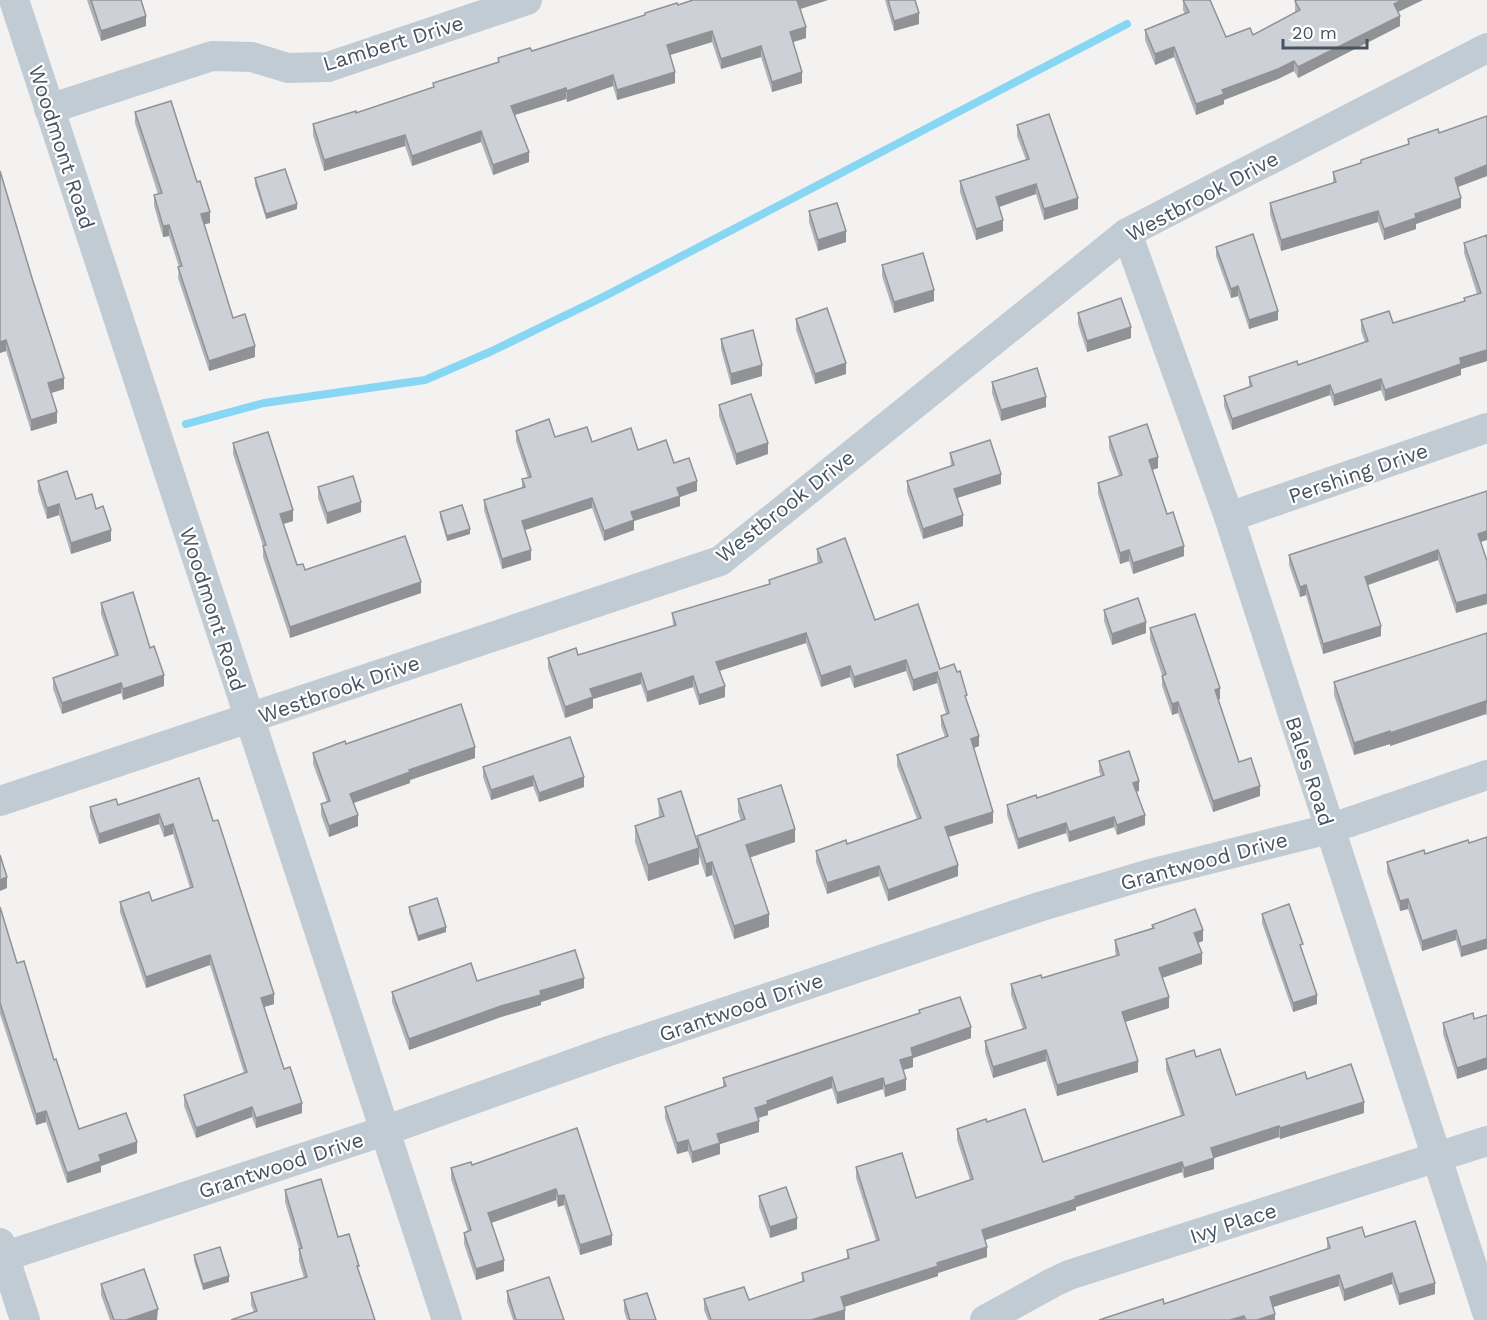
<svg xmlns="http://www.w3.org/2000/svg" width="1487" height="1320" font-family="'Work Sans',sans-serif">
  <rect width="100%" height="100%" fill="#f4f2f1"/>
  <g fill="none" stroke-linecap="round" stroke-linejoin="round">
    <polyline stroke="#87d6f4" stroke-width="8" points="186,424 264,403 425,380 492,351 605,296 1127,24"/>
    <g stroke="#c1cbd4" stroke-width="30">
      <polyline points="14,0 447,1320"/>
      <polyline points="49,109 212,56 252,57 288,68 328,67 527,0"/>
      <polyline points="1127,233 1229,517 1487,1312"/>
      <polyline points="1229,517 1487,428"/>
      <polyline points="0,801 720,561 1127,233 1487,48"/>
      <polyline points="0,1243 25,1320"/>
      <polyline points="0,1258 384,1131 609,1051 1039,907 1146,875 1329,829 1487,775"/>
      <polyline points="985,1320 1052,1283 1069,1275 1487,1141"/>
    </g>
  </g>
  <g fill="#b0b3b9">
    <polygon points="87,0 141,0 146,26 101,41"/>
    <polygon points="828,0 800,9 806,38 793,42 802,83 772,92 761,57 721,69 712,42 669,55 675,83 617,100 613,86 567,102 566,99 515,115 529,162 493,175 481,142 412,166 405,146 324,171 313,135 313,124 356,113 433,87 433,83 498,62 498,58 532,51 678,5"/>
    <polygon points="885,0 915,0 919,24 894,31"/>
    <polygon points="1183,0 1226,37 1253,35 1295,12 1295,1 1398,12 1400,26 1298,78 1294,71 1278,79 1224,100 1224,104 1196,115 1174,57 1155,65 1145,40 1145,30 1185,14 1183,10"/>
    <polygon points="135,112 210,223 204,224 233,318 255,357 209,371 178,278 179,267 169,236 163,237 154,206 154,195 158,194 135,123"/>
    <polygon points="1487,116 1487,176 1458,187 1461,208 1416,224 1416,229 1384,240 1378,222 1281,251 1270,214 1270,203 1333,183 1333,172 1361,163 1361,160 1408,144 1408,139 1439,133"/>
    <polygon points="1017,125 1078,209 1044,220 1036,194 999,207 1003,231 976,240 960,192 960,181 1026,160 1017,136"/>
    <polygon points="0,171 64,389 51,393 57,423 31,431 6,351 0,353"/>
    <polygon points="255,178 297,209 266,219 255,184"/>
    <polygon points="809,211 846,242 818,251 809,222"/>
    <polygon points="1487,235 1487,361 1461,369 1461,375 1385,401 1381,390 1334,406 1330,395 1232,430 1224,406 1224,396 1249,387 1249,377 1298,365 1365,342 1361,331 1361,320 1393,323 1464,301 1464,298 1477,294 1464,253 1464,243"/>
    <polygon points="1216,247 1278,320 1249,329 1238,296 1231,298 1216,256"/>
    <polygon points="882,265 934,301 894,313 882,276"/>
    <polygon points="1078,313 1131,338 1087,352 1078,324"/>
    <polygon points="796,319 846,374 815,384 796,330"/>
    <polygon points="721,339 762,376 731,385 721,349"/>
    <polygon points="992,382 1046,407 1001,421 992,393"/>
    <polygon points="719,405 768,454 736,465 719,416"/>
    <polygon points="516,431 638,450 674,463 697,491 680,497 680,506 634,521 634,530 604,541 592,508 525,530 531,560 502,569 484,510 484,500 522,488 522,479 528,478 516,441"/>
    <polygon points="1109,437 1158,468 1152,470 1167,514 1184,556 1133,574 1129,561 1120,564 1098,494 1098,483 1119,476 1109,448"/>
    <polygon points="233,443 293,521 283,524 297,565 305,570 421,593 290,638 263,557 263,546 233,454"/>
    <polygon points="950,453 1001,484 957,498 963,526 923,539 907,492 907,481 951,466"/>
    <polygon points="38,481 76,499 111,541 71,554 59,515 47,519 38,491"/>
    <polygon points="318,487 361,512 327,524 318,498"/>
    <polygon points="440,512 470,534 447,541 440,517"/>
    <polygon points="1481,542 1456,613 1438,560 1368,585 1381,636 1323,654 1306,595 1300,597 1289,565 1289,555"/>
    <polygon points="817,549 875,620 940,669 967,702 979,746 974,748 993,823 948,837 958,876 888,901 879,876 827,894 816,862 816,851 847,844 917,819 897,766 897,755 945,737 941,726 941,716 946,714 937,683 913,691 906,671 854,688 850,677 821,687 806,643 719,671 725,697 699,705 693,687 647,702 641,684 593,699 593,708 565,718 548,668 548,658 578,655 673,626 672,613 769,584 769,580 818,564 817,559"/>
    <polygon points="101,603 150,648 164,686 123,700 121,693 62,714 53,689 53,678 115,656 101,614"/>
    <polygon points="1104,610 1146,633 1112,645 1104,621"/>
    <polygon points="1150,628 1220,699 1218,700 1239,762 1260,796 1213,812 1178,713 1172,715 1162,686 1162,675 1150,639"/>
    <polygon points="1487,633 1487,716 1486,714 1390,746 1390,744 1354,755 1334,695 1334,682"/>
    <polygon points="346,744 475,758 410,780 410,783 354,803 358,826 329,837 321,815 321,804 327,802 313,764 313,753"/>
    <polygon points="1099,761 1139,791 1136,792 1145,825 1117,835 1114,827 1069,842 1066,833 1018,849 1007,815 1007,805 1037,798 1101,776 1099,771"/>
    <polygon points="483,767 584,787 539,802 533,786 491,800 483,777"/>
    <polygon points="199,778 274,1004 264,1007 284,1069 302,1113 256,1128 252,1117 196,1138 184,1106 184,1095 244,1073 210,965 146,988 120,912 120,902 152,901 190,888 173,834 164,837 159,824 99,844 90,817 90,807 118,805"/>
    <polygon points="658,799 697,841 697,836 741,821 738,812 738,799 795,842 750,857 769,927 734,939 712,875 706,877 699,856 699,864 648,881 635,842 635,826 659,817"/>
    <polygon points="1468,840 1461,957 1456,940 1422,951 1408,909 1400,911 1387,872 1387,862 1425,854"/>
    <polygon points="0,907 17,963 54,1060 79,1129 137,1153 101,1166 101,1172 67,1183 46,1122 36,1125 0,1014"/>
    <polygon points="409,907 446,932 418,941 409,913"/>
    <polygon points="1262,914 1302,953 1317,1004 1293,1012 1262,923"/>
    <polygon points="1152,925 1203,941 1198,943 1202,964 1162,978 1169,1008 1125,1022 1138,1072 1057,1096 1046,1061 993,1078 985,1052 985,1041 1023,1029 1011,995 1011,984 1042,978 1116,956 1115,951 1115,940 1152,928"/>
    <polygon points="477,981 584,988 541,1002 541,1005 501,1017 409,1050 392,1002 392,992"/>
    <polygon points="919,1010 971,1038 913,1058 913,1067 903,1070 906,1090 885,1097 883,1089 837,1104 832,1088 768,1111 768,1115 758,1118 759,1132 720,1144 720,1154 692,1163 688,1151 677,1154 665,1118 665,1107 723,1087 723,1078 919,1013"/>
    <polygon points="1487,1015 1487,1069 1457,1079 1443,1034 1443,1023 1474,1019"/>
    <polygon points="1196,1057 1236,1095 1307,1079 1364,1113 1280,1139 1279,1137 1214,1158 1214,1169 1184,1178 1182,1172 1076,1207 1076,1210 985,1240 987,1257 938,1273 938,1276 844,1307 845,1320 708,1320 704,1310 704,1299 749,1300 802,1282 802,1273 847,1258 847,1250 876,1241 856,1178 856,1167 916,1198 970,1180 957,1140 957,1129 987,1122 1043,1162 1181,1116 1166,1070 1166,1059"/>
    <polygon points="577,1128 612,1245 580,1255 564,1205 558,1207 556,1200 491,1223 504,1271 476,1280 464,1244 464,1233 468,1231 451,1179 451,1168 472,1165"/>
    <polygon points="285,1190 338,1237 359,1266 254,1312 251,1305 251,1293 304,1278 299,1261 299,1249 285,1202"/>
    <polygon points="759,1196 797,1229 770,1238 759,1207"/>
    <polygon points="1365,1237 1435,1294 1399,1305 1392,1284 1344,1301 1339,1286 1273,1307 1275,1320 1099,1320 1164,1304 1327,1249 1327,1238"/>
    <polygon points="194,1255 229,1282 203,1290 194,1261"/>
    <polygon points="101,1284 158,1320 110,1320 101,1295"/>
    <polygon points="507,1291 564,1320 513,1320 507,1302"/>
    <polygon points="624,1300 656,1320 627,1320 624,1311"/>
  </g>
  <g fill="#909296">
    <polygon points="797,0 828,0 797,10"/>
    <polygon points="1402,0 1423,0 1394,14 1394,4"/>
    <polygon points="919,13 919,24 894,31 894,21"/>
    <polygon points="146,16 146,26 101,41 101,31"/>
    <polygon points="1400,16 1400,26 1298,78 1298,67"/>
    <polygon points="806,27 806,38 790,43 790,32"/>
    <polygon points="712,31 712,42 667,56 667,45"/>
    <polygon points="761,46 761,57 721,69 721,59"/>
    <polygon points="1174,47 1174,57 1155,65 1155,54"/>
    <polygon points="1294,61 1294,71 1278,79 1224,100 1224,104 1196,115 1196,104 1222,90"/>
    <polygon points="675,72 675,83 617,100 617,90"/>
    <polygon points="802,72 802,83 772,92 772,82"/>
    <polygon points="613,75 613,86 567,102 567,91"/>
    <polygon points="566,88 566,99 511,116 511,106"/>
    <polygon points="481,131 481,142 412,166 412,156"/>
    <polygon points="405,135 405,146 324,171 324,160"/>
    <polygon points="529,152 529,162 493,175 493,165"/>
    <polygon points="1487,165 1487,176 1455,188 1455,178"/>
    <polygon points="1036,184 1036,194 996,208 996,197"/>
    <polygon points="1078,198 1078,209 1044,220 1044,209"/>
    <polygon points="1461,198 1461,208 1416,224 1416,229 1384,240 1384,229 1415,214"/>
    <polygon points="297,204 297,209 266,219 266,214"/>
    <polygon points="1378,211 1378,222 1281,251 1281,240"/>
    <polygon points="210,212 210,223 201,225 201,214"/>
    <polygon points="1003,220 1003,231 976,240 976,229"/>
    <polygon points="169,225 169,236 163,237 163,226"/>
    <polygon points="846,231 846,242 818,251 818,240"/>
    <polygon points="1238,286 1238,296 1231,298 1231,289"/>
    <polygon points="934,290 934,301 894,313 894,302"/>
    <polygon points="1278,311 1278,320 1249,329 1249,320"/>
    <polygon points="1131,327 1131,338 1087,352 1087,341"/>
    <polygon points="6,340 6,351 0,353 0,342"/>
    <polygon points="255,346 255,357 209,371 209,361"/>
    <polygon points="1487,350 1487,361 1461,369 1461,375 1385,401 1385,390 1460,358"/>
    <polygon points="846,363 846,374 815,384 815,374"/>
    <polygon points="762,365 762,376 731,385 731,374"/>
    <polygon points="64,378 64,389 48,394 48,383"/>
    <polygon points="1381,379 1381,390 1334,406 1334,395"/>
    <polygon points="1330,385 1330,395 1232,430 1232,419"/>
    <polygon points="1046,397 1046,407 1001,421 1001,410"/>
    <polygon points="57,412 57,423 31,431 31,420"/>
    <polygon points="768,443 768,454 736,465 736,454"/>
    <polygon points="1158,457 1158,468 1149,471 1149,460"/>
    <polygon points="1001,474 1001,484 954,499 954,489"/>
    <polygon points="697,481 697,491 680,497 680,506 634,521 634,530 604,541 604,531 631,512 677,488"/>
    <polygon points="592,498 592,508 522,531 522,521"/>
    <polygon points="361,502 361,512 327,524 327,513"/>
    <polygon points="59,504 59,515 47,519 47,508"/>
    <polygon points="293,510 293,521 280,525 280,514"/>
    <polygon points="963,515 963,526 923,539 923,529"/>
    <polygon points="470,529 470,534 447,541 447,536"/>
    <polygon points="111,530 111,541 71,554 71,543"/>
    <polygon points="1487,531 1487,540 1478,543 1478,534"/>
    <polygon points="1184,546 1184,556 1133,574 1133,563"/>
    <polygon points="531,550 531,560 502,569 502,559"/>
    <polygon points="1129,550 1129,561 1120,564 1120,553"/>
    <polygon points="1438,550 1438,560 1365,586 1365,577"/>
    <polygon points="421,582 421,593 290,638 290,627"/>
    <polygon points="1306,585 1306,595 1300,597 1300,587"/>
    <polygon points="1487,594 1487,604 1456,613 1456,603"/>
    <polygon points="1146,622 1146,633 1112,645 1112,634"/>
    <polygon points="1381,626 1381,636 1323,654 1323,644"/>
    <polygon points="806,633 806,643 716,672 716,662"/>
    <polygon points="906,660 906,671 854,688 854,677"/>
    <polygon points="850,666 850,677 821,687 821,676"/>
    <polygon points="937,672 937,683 913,691 913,680"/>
    <polygon points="641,673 641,684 593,699 593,708 565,718 565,707 590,689"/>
    <polygon points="164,675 164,686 123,700 123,689"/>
    <polygon points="693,676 693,687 647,702 647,692"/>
    <polygon points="121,683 121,693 62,714 62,703"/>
    <polygon points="725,686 725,697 699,705 699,695"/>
    <polygon points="1220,688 1220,699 1215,701 1215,690"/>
    <polygon points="1486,701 1486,714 1390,746 1390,733"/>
    <polygon points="1178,702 1178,713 1172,715 1172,704"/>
    <polygon points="1390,731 1390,744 1354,755 1354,743"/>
    <polygon points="979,736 979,746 971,749 971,739"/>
    <polygon points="475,747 475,758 410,780 410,783 350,804 350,794 409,770"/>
    <polygon points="533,776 533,786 491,800 491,790"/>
    <polygon points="584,777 584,787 539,802 539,793"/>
    <polygon points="1139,781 1139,791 1133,793 1133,783"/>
    <polygon points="1260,786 1260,796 1213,812 1213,801"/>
    <polygon points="993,812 993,823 945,838 945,827"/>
    <polygon points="159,814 159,824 99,844 99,834"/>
    <polygon points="358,815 358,826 329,837 329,826"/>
    <polygon points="1145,815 1145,825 1117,835 1117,825"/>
    <polygon points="1114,817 1114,827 1069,842 1069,832"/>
    <polygon points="1066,823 1066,833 1018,849 1018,839"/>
    <polygon points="173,824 173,834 164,837 164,827"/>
    <polygon points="795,829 795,842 746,859 746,845"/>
    <polygon points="699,848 699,864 648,881 648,865"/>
    <polygon points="712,862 712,875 706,877 706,864"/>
    <polygon points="958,865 958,876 888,901 888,890"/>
    <polygon points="879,866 879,876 827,894 827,883"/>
    <polygon points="7,877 7,888 0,891 0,880"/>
    <polygon points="1408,899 1408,909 1400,911 1400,901"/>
    <polygon points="769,914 769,927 734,939 734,926"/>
    <polygon points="446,927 446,932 418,941 418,936"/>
    <polygon points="1203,930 1203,941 1194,944 1194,933"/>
    <polygon points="1456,930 1456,940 1422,951 1422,941"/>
    <polygon points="1487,939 1487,949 1461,957 1461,947"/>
    <polygon points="1202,953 1202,964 1159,979 1159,968"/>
    <polygon points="210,955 210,965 146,988 146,977"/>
    <polygon points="584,978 584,988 541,1002 541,1005 501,1017 409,1050 409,1039 540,991"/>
    <polygon points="274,994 274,1004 261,1008 261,998"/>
    <polygon points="1317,995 1317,1004 1293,1012 1293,1003"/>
    <polygon points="1169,997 1169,1008 1122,1023 1122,1012"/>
    <polygon points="971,1027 971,1038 913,1058 913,1067 900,1071 900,1060 911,1048"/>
    <polygon points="1046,1050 1046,1061 993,1078 993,1067"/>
    <polygon points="1487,1058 1487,1069 1457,1079 1457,1068"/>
    <polygon points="1138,1061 1138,1072 1057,1096 1057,1085"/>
    <polygon points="832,1077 832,1088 768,1111 768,1115 755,1119 755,1108 767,1101"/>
    <polygon points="883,1078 883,1089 837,1104 837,1093"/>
    <polygon points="906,1079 906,1090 885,1097 885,1086"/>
    <polygon points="1364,1102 1364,1113 1280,1139 1280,1128"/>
    <polygon points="302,1103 302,1113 256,1128 256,1118"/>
    <polygon points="252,1107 252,1117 196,1138 196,1128"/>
    <polygon points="46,1111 46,1122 36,1125 36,1114"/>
    <polygon points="759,1121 759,1132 720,1144 720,1154 692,1163 692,1152 717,1134"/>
    <polygon points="1279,1126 1279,1137 1211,1159 1211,1148"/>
    <polygon points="688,1140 688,1151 677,1154 677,1143"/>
    <polygon points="137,1142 137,1153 101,1166 101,1172 67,1183 67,1173 99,1155"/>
    <polygon points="1214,1158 1214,1169 1184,1178 1184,1168"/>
    <polygon points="1182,1162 1182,1172 1076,1207 1076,1210 982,1241 982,1230 1075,1197"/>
    <polygon points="556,1189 556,1200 488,1224 488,1213"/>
    <polygon points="564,1195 564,1205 558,1207 558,1196"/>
    <polygon points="797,1218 797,1229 770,1238 770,1227"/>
    <polygon points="612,1235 612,1245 580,1255 580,1245"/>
    <polygon points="987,1247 987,1257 938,1273 938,1276 841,1308 841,1297 937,1263"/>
    <polygon points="504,1260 504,1271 476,1280 476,1269"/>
    <polygon points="1392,1273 1392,1284 1344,1301 1344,1290"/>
    <polygon points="1339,1275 1339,1286 1270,1308 1270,1297"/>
    <polygon points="229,1276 229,1282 203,1290 203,1284"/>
    <polygon points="1435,1283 1435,1294 1399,1305 1399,1294"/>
    <polygon points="158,1309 157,1320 126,1320"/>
    <polygon points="845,1310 845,1320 811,1320"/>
    <polygon points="1275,1314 1275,1320 1257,1320"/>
    <polygon points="1244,1316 1244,1320 1230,1320"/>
  </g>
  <g fill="#cdd0d7" stroke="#909296" stroke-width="1.5">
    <polygon points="91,0 141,0 146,16 101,31"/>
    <polygon points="693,0 797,0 806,27 790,32 802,72 772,82 761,46 721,59 712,31 667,45 675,72 617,90 613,75 567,91 566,88 511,106 529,152 493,165 481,131 412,156 405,135 324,160 313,124 356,111 356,113 434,87 433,83 499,62 498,58 530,48 532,51 645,15 645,13 677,3 678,5"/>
    <polygon points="888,0 915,0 919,13 894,21"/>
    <polygon points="1183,0 1210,0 1226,37 1250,28 1253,35 1300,10 1295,1 1297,0 1402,0 1394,4 1400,16 1298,67 1294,61 1278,69 1222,90 1224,94 1196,104 1174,47 1155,54 1145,30 1189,12"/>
    <polygon points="171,101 197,182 200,181 210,212 201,214 233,318 245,314 255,346 209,361 178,267 182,266 169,225 163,226 154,195 162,193 135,112"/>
    <polygon points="1049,114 1078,198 1044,209 1036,184 996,197 1003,220 976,229 960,181 1029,159 1017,125"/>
    <polygon points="1487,116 1487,165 1455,178 1461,198 1415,214 1416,218 1384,229 1378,211 1281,240 1270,203 1336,182 1333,172 1361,163 1361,160 1409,144 1408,139 1438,129 1439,133"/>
    <polygon points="285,169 297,204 266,214 255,178"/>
    <polygon points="0,171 32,278 64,378 48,383 57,412 31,420 6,340 0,342"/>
    <polygon points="837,203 846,231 818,240 809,211"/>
    <polygon points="1253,234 1278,311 1249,320 1238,286 1231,289 1216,247"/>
    <polygon points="1487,235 1487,350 1460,358 1461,364 1385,390 1381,379 1334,395 1330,385 1232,419 1224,396 1252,386 1249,377 1297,361 1298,365 1368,341 1361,320 1389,311 1393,323 1465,301 1464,298 1481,293 1464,243"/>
    <polygon points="923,253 934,290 894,302 882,265"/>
    <polygon points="1121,298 1131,327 1087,341 1078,313"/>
    <polygon points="827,308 846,363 815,374 796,319"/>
    <polygon points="753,330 762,365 731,374 721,339"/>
    <polygon points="1037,368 1046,397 1001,410 992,382"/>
    <polygon points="751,394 768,443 736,454 719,405"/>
    <polygon points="549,419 555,437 587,427 592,442 631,428 638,450 666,440 674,463 689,458 697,481 677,488 680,496 631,512 634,520 604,531 592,498 522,521 531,550 502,559 484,500 525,487 522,479 531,477 516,431"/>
    <polygon points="1147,424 1158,457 1149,460 1167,514 1173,512 1184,546 1133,563 1129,550 1120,553 1098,483 1122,475 1109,437"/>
    <polygon points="268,432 293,510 280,514 297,565 303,564 305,570 405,536 421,582 290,627 263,546 266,545 233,443"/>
    <polygon points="990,440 1001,474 954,489 963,515 923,529 907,481 954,465 950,453"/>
    <polygon points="67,471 76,499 92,494 96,509 103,506 111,530 71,543 59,504 47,508 38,481"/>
    <polygon points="353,476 361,502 327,513 318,487"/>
    <polygon points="1487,491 1487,531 1478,534 1487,561 1487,594 1456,603 1438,550 1365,577 1381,626 1323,644 1306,585 1300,587 1289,555"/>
    <polygon points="462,505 470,529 447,536 440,512"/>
    <polygon points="845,538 875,620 918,604 940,669 954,664 957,672 960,671 967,695 965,696 979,736 971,739 993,812 945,827 958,865 888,890 879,866 827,883 816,851 846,840 847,844 921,818 897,755 948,736 941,716 949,713 937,672 913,680 906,660 854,677 850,666 821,676 806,633 716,662 725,686 699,695 693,676 647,692 641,673 590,689 593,697 565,707 548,658 576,648 578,655 676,625 672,613 770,584 769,580 822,562 817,549"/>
    <polygon points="133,592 150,648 154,646 164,675 123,689 121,683 62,703 53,678 118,655 101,603"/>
    <polygon points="1138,598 1146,622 1112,634 1104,610"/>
    <polygon points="1195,614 1220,688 1215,690 1239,762 1251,758 1260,786 1213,801 1178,702 1172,704 1162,676 1166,674 1150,628"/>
    <polygon points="1487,633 1487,703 1486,701 1390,733 1390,731 1354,743 1334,682"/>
    <polygon points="461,704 475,747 409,770 410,772 350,794 358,815 329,826 321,804 330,801 313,753 345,741 346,744"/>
    <polygon points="570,737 584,777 539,793 533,776 491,790 483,767"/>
    <polygon points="1129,751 1139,781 1133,783 1145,815 1117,825 1114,817 1069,832 1066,823 1018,839 1007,805 1036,795 1037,798 1104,775 1099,761"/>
    <polygon points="199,778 213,821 218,820 274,994 261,998 284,1069 290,1067 302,1103 256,1118 252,1107 196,1128 184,1095 247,1072 210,955 146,977 120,902 149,892 152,901 193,887 173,824 164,827 159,814 99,834 90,807 116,799 118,805"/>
    <polygon points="781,785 795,829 746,845 769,914 734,926 712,862 706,864 697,836 745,819 738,799"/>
    <polygon points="681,791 699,848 648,865 635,826 664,816 658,799"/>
    <polygon points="1487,837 1487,939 1461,947 1456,930 1422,941 1408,899 1400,901 1387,862 1424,850 1425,854 1468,840 1469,843"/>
    <polygon points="0,855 7,877 0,880"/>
    <polygon points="437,898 446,927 418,936 409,907"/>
    <polygon points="1289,904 1303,944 1300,945 1317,995 1293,1003 1262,914"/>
    <polygon points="0,907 17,963 24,961 54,1060 56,1059 79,1129 126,1113 137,1142 99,1155 101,1161 67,1173 46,1111 36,1114 0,1003"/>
    <polygon points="1195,909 1203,930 1194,933 1202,953 1159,968 1169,997 1122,1012 1138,1061 1057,1085 1046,1050 993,1067 985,1041 1026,1028 1011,984 1041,975 1042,978 1119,955 1115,940 1154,928 1152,925"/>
    <polygon points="575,950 584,978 540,991 541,995 501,1006 409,1039 392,992 471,963 477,981"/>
    <polygon points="960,997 971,1027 911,1048 913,1056 900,1060 906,1079 885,1086 883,1078 837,1093 832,1077 767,1101 768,1104 755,1108 759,1121 717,1134 720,1143 692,1152 688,1140 677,1143 665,1107 726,1086 723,1078 920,1013 919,1010"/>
    <polygon points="1473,1013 1474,1019 1487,1015 1487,1058 1457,1068 1443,1023"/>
    <polygon points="1220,1049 1236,1095 1305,1072 1307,1079 1351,1064 1364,1102 1280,1128 1279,1126 1211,1148 1214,1158 1184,1168 1182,1162 1075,1197 1076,1199 982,1230 987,1247 937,1263 938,1266 841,1297 845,1310 811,1320 711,1320 704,1299 744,1287 749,1300 804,1281 802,1273 849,1258 847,1250 879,1240 856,1167 902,1153 916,1198 973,1179 957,1129 986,1119 987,1122 1025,1109 1043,1162 1184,1115 1166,1059 1194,1050 1196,1057"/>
    <polygon points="577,1128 612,1235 580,1245 564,1195 558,1196 556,1189 488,1213 504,1260 476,1269 464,1233 471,1230 451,1168 471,1162 472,1165"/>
    <polygon points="321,1179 338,1237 349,1234 359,1266 357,1266 375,1320 231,1320 257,1311 251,1293 307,1277 299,1249 302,1248 285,1190"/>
    <polygon points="786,1187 797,1218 770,1227 759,1196"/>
    <polygon points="1415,1221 1435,1283 1399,1294 1392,1273 1344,1290 1339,1275 1270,1297 1275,1314 1257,1320 1246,1320 1244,1316 1230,1320 1099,1320 1163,1299 1164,1304 1330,1248 1327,1238 1362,1227 1365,1237"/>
    <polygon points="220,1247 229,1276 203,1284 194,1255"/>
    <polygon points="144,1269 158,1309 126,1320 114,1320 101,1284"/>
    <polygon points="549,1277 564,1320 516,1320 507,1291"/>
    <polygon points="647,1293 656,1320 630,1320 624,1300"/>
  </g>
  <g text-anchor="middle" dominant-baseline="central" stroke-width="4.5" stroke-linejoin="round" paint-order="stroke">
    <g font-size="21" fill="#475361" stroke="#fff">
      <text transform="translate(393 43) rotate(-17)">Lambert Drive</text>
      <text transform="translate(62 147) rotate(72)">Woodmont Road</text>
      <text transform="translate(1202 196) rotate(-28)">Westbrook Drive</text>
      <text transform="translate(1358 473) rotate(-19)">Pershing Drive</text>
      <text transform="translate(785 506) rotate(-38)">Westbrook Drive</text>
      <text transform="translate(213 609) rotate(72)">Woodmont Road</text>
      <text transform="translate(339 689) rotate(-19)">Westbrook Drive</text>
      <text transform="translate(1310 771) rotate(72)">Bales Road</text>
      <text transform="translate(1204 861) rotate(-15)">Grantwood Drive</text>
      <text transform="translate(741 1007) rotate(-19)">Grantwood Drive</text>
      <text transform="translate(281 1165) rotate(-18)">Grantwood Drive</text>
      <text transform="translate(1233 1223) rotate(-18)">Ivy Place</text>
    </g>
  </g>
  <path d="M1283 39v9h84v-9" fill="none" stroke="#475361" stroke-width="3"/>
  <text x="1292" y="39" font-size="18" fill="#475361" stroke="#ffffff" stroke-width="4.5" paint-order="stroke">20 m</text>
</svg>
